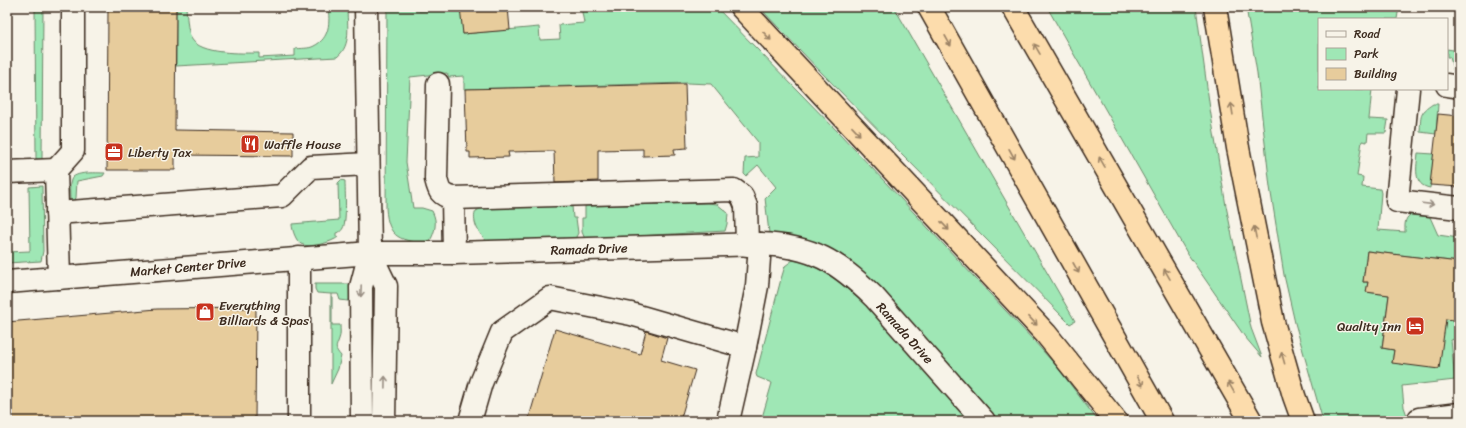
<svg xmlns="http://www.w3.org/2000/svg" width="1466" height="428" font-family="Sriracha,sans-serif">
  <rect width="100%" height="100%" fill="#f7f3e8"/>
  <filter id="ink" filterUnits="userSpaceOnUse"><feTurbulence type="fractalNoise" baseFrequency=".025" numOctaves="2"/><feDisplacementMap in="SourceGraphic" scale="8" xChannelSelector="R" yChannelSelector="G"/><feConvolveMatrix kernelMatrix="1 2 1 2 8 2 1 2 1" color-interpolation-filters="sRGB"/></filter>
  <g filter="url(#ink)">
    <g fill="#9fe7b5" stroke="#6d886a">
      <polygon points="35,7 43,7 42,159 36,159"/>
      <path d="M176 7H186C187 16 187 29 191 38 200 55 242 53 259 53V58L295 56V49C301 48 309 49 314 46 330 38 330 22 328 7H347C347 25 352 45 337 57L176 66Z"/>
      <path d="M387 7H418L419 11 461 9 463 34 539 27 540 40 560 39 559 25 584 23 581 7H716L841 135 1035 342 1058 368 1098 421H999L972 389 854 265 817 243 789 235 769 233 765 198 776 187 758 165 746 176 744 174 745 158 758 157V142L711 84 687 83 464 89V76L449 77 447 73 410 77 406 162 413 208H422L432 211C438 222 435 232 429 243 401 241 388 239 386 208Z"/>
      <polygon points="759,7 894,7 1075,321 1070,324 821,72"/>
      <polygon points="1047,7 1196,7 1210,109 1226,206 1251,328 1262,357 1245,337 1187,253"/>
      <path d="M1246 7H1399L1397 19H1319V89H1372L1369 119 1388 120 1386 133H1368L1367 142 1362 141 1357 176 1363 177 1362 187 1380 189 1381 193 1378 230 1405 232C1405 226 1404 219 1410 215L1430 217 1438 235 1459 238V262L1367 251 1363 282H1368L1366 292 1389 295 1382 348 1394 350 1392 363 1448 303 1459 313V338L1451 340 1455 380 1402 386 1404 407 1409 421H1323L1295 323 1284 275 1270 187 1257 73Z"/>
      <polygon points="1447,49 1459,51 1459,77 1454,73 1450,57 1447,57"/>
      <path d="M1433 104H1438L1436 134 1420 132C1421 116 1419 113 1433 104Z"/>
      <path d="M1418 153 1434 154 1430 188C1412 185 1417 166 1418 153Z"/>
      <path d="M105 173 103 176 77 181 76 198 74 201 70 200C70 194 69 185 71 180 74 171 96 173 105 173Z"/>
      <path d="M341 180 345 181C345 191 347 221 343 228 341 232 339 232 336 233V236L338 237C333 242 308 249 301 244 296 241 292 230 292 224L339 220 338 183Z"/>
      <polygon points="42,186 43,251 41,261 7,263 7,252 30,251 29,187"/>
      <polygon points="707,203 717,204 728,213 727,224 725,231 585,239 582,232 582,218 585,218 585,206"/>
      <path d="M572 206 573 218H576L578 233 575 239 487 241C479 235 471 220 476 211L482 208Z"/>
      <path d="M793 260C832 265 874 314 900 341 916 357 932 373 946 390 955 400 963 411 971 421H761L772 383 757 377 756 374 781 279 785 266Z"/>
      <path d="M315 284H351V300L348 301 340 300 338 294H332V325H340C340 329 341 335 339 339 336 348 334 348 341 356L338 369 331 384V294L317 293 315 289Z"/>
    </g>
    <g fill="#e7cc9c" stroke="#3b2a1e">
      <polygon points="108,7 176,7 175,130 293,132 293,156 175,155 175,170 107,170"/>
      <polygon points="460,7 508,7 510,30 463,34"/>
      <polygon points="685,84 687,148 674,149 675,155 643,156 643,149 598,150 598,181 555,183 554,151 508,152 509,157 470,158 470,152 467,152 465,89"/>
      <polygon points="1438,114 1459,116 1459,187 1430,185"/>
      <polygon points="1367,251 1459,262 1459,321 1446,319 1439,369 1392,363 1394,350 1382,348 1389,295 1366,292 1368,282 1363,282"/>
      <polygon points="256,308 255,421 7,421 7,322 157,309"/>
      <polygon points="555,329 640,354 646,331 667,338 661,360 695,370 680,421 528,421"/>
    </g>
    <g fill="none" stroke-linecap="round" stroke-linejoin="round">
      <defs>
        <g id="minor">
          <path d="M438 84 436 179C439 191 440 195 453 198L734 190 742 196 746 206 747 245"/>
          <polyline points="1447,85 1459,87"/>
          <polyline points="1408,89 1397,201 1459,208"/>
          <polyline points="7,172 56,170"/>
          <polyline points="453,198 454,253"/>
          <polyline points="57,213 282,196 311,167 368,164"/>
          <polyline points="370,253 386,286 384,421"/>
          <polyline points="59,278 56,170 73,151 73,7"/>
          <path d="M7 282 370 253H454L760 244C813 246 837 261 874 297L984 421"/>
          <polyline points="299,421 299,258"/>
          <polyline points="362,421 361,287 370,253 366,7"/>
          <polyline points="470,421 481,383 502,332 550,298 631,314 745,347"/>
          <polyline points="728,421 745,347 757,286 760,244"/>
          <polyline points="1420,421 1419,419 1459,414"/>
        </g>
        <g id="highway">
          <polyline points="741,7 1046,334 1116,421"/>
          <polyline points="929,7 1162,421"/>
          <polyline points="1013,7 1251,421"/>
          <polyline points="1215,7 1238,148 1273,322 1294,396 1303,421"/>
        </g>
      </defs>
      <use href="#minor" stroke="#3b2a1e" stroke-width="25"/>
      <use href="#highway" stroke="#3b2a1e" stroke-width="25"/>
      <use href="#minor" stroke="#f7f3e8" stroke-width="22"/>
      <use href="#highway" stroke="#fcdcac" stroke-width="22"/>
    </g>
    <defs><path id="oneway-shaft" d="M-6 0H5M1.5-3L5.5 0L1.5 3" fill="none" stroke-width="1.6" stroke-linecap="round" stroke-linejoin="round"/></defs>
    <g stroke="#9c8365">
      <use href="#oneway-shaft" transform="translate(767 36) rotate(47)"/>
      <use href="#oneway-shaft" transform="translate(948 41) rotate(61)"/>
      <use href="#oneway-shaft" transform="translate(1037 49) rotate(-120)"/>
      <use href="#oneway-shaft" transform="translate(1232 109) rotate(-99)"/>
      <use href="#oneway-shaft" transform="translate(856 131) rotate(47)"/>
      <use href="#oneway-shaft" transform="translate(1012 154) rotate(61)"/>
      <use href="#oneway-shaft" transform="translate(1102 162) rotate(-120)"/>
      <use href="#oneway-shaft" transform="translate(945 226) rotate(47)"/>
      <use href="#oneway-shaft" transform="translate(1255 232) rotate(-101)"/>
      <use href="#oneway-shaft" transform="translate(1076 268) rotate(61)"/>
      <use href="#oneway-shaft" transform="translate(1167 274) rotate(-120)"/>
      <use href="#oneway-shaft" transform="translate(1033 321) rotate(47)"/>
      <use href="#oneway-shaft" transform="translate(1283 358) rotate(-106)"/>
      <use href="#oneway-shaft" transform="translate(1140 381) rotate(61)"/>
      <use href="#oneway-shaft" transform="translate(1231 387) rotate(-120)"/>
    </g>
    <g stroke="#998e83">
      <use href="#oneway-shaft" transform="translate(1428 204) rotate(7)"/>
      <use href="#oneway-shaft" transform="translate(361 291) rotate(92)"/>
      <use href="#oneway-shaft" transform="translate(385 382) rotate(-89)"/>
    </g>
  </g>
  <defs>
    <symbol id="restaurant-square" viewBox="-11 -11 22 22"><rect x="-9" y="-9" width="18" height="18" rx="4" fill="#c8321e" stroke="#f7f3e8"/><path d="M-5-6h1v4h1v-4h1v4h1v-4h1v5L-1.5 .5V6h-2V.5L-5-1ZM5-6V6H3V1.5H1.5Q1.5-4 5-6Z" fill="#fff"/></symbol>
    <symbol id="office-square" viewBox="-11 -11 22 22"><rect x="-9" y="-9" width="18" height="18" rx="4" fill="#c8321e" stroke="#f7f3e8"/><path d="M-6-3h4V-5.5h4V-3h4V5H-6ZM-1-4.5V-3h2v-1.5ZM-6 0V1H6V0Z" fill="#fff"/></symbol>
    <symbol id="shop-square" viewBox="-11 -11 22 22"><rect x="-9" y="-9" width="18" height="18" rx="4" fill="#c8321e" stroke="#f7f3e8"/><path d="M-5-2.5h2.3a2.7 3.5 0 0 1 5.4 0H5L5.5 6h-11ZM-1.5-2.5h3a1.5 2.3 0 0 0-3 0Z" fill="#fff"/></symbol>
    <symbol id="hotel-square" viewBox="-11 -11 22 22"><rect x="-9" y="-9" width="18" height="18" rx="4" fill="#c8321e" stroke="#f7f3e8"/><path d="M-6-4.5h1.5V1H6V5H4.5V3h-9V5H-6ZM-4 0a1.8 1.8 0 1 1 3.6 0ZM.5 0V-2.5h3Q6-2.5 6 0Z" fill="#fff"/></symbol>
  </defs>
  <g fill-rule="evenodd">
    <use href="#restaurant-square" x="239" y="133" width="22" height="22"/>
    <use href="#office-square" x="103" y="141" width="22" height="22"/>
    <use href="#shop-square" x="194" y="301" width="22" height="22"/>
    <use href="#hotel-square" x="1404" y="315" width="22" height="22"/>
  </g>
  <g text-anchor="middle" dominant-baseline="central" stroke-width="3" stroke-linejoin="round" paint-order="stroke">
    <g font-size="13" fill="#3b2a1e" stroke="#f7f3e8" text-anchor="start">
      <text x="264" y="144">Waffle House</text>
      <text x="128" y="152">Liberty Tax</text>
      <text x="219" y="305">Everything<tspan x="219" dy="15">Billiards &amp; Spas</tspan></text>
      <text x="1401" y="326" text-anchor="end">Quality Inn</text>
    </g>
    <g font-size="13" fill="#3b2a1e" stroke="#f7f3e8">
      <text transform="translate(589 249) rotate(-2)">Ramada Drive</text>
      <text transform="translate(188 267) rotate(-5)">Market Center Drive</text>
      <text transform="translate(905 333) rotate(48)">Ramada Drive</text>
    </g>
  </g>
  <rect width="1466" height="428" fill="none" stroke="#f7f3e8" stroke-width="24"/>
  <rect x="12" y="12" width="1442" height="404" fill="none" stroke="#3b2a1e" stroke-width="1.5" filter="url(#ink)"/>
  <rect x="1318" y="18" width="130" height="72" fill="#f7f3e8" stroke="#aca397"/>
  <rect x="1326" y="31" width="20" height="6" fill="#f7f3e8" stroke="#aca397"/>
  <text x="1354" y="38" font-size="12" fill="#3b2a1e">Road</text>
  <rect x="1326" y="48" width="20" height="12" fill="#9fe7b5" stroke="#aca397"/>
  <text x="1354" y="58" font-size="12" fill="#3b2a1e">Park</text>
  <rect x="1326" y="68" width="20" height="12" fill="#e7cc9c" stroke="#aca397"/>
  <text x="1354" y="78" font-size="12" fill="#3b2a1e">Building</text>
</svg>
